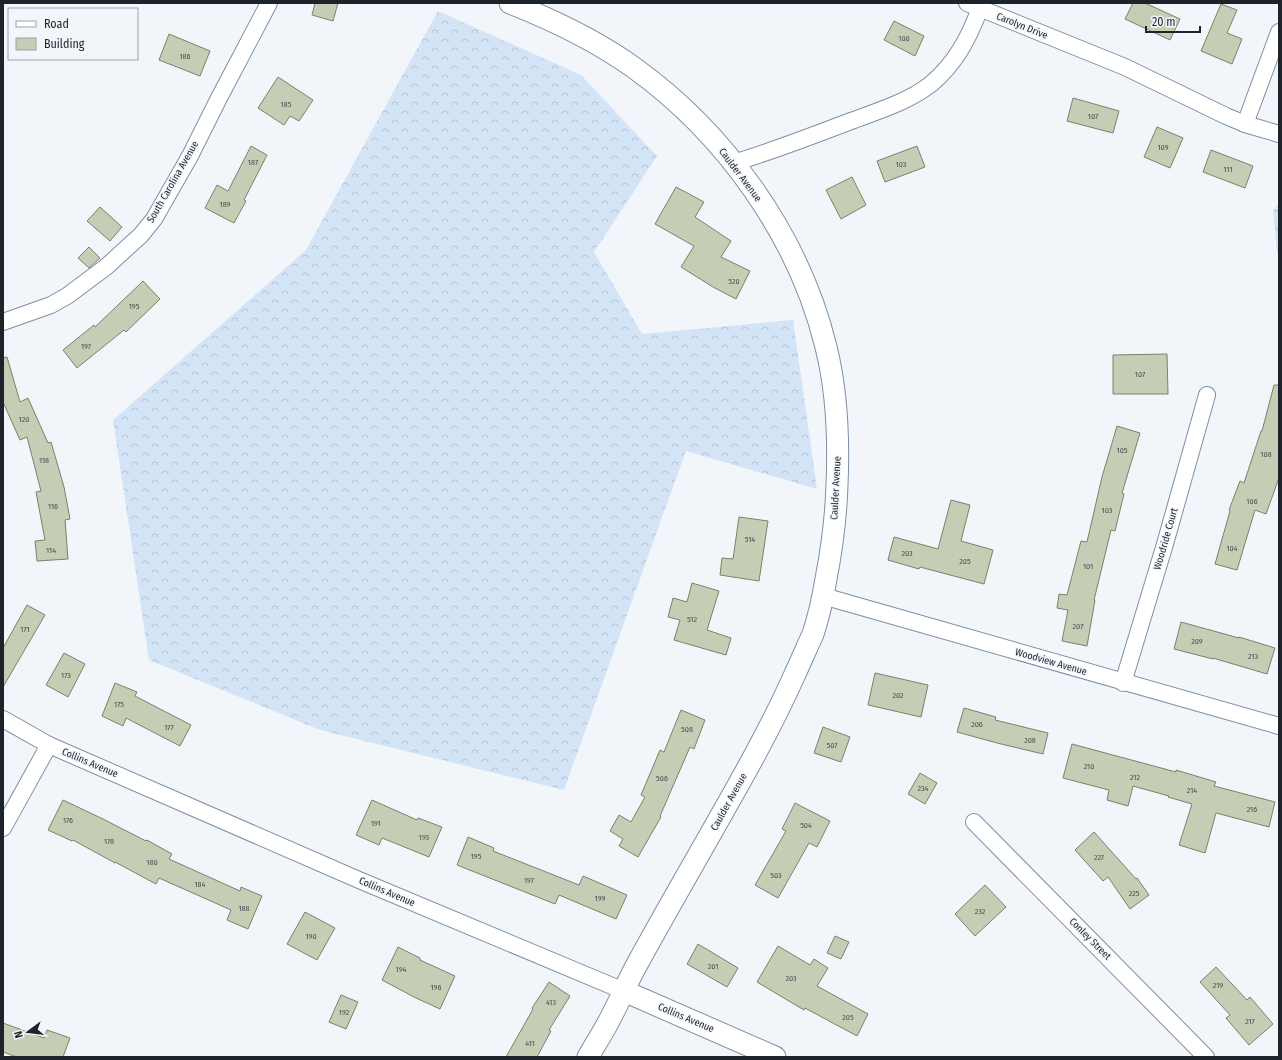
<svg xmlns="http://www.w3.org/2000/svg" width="1282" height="1060" font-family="'Fira Sans Condensed',sans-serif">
  <defs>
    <pattern id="forest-crowns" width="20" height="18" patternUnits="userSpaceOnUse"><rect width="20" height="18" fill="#d3e4f6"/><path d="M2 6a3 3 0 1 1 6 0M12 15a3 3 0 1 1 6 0" fill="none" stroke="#b5c3d3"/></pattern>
  </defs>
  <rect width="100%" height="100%" fill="#f2f6fb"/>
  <g fill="url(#forest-crowns)">
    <polygon points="438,11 581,75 657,156 594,252 642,334 793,320 817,489 686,451 564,790 320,730 149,660 113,420 306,250"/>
    <polygon points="1279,204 1279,270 1273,211"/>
  </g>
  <g fill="#c4ceb5" stroke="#79826a">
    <polygon points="315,3 338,3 333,21 312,15"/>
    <polygon points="1133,3 1145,3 1180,19 1170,40 1125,19"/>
    <polygon points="1221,4 1237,10 1227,33 1242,39 1232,64 1201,51"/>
    <polygon points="894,21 924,36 915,56 884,40"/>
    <polygon points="169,34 210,51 200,76 159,60"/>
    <polygon points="278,77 313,100 299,121 290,116 284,125 258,108"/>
    <polygon points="1073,98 1119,111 1113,133 1067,121"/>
    <polygon points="1157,127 1183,138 1170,168 1144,157"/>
    <polygon points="251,146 267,155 244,200 246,201 234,223 205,208 217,185 228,191"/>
    <polygon points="917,146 925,167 885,182 877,161"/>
    <polygon points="1211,150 1253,166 1245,188 1203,172"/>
    <polygon points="852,177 866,205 841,219 826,190"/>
    <polygon points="676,187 704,202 695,217 731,241 721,257 750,271 736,299 713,287 681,267 694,246 655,224"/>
    <polygon points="100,207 122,227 110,241 87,221"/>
    <polygon points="89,247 100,258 89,268 78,258"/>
    <polygon points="143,281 160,299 126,332 124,330 77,368 63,350 94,325 95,327"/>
    <polygon points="1167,354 1168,394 1113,394 1113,355"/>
    <polygon points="7,357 20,402 28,398 48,443 51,442 64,487 70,519 65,520 68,559 37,561 35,541 45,540 36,492 41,491 27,437 20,440 3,402 3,358"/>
    <polygon points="1274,385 1279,385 1279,478 1266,514 1255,510 1237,570 1215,564 1230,511 1229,510 1240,481 1244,483 1261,431 1262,431"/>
    <polygon points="1117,426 1140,433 1122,493 1124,494 1115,531 1111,530 1094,600 1095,600 1087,646 1062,641 1068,610 1057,608 1059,594 1067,595 1081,541 1087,542 1102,477"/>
    <polygon points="951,500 970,505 961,541 993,550 984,584 920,567 919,569 888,560 894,537 938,549"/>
    <polygon points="739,517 768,521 759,581 720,575 722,558 733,559"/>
    <polygon points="692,583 719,591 707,630 731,638 726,655 674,640 680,620 668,617 673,598 687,602"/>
    <polygon points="27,605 45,615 3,687 3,648"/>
    <polygon points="1181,622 1239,638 1239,637 1275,648 1267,674 1213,658 1213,659 1174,649"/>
    <polygon points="64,653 85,664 68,697 46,685"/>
    <polygon points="875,673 928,685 921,717 868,705"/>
    <polygon points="115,683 137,692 135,696 191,725 180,746 126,718 123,726 102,716"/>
    <polygon points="964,708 996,717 995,720 1048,733 1043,754 997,743 957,732"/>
    <polygon points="681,710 705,720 694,749 690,747 660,816 661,817 638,857 619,846 623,839 610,831 619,815 631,822 645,797 641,795 660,750 664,752"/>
    <polygon points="823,727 850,737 841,762 814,753"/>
    <polygon points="1072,744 1176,772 1176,770 1216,782 1214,786 1275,802 1269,827 1216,813 1205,853 1179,845 1192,804 1168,797 1169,796 1133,786 1128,806 1107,800 1109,790 1063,778"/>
    <polygon points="920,773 937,783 925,804 908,794"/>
    <polygon points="63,800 103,819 146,841 147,840 172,854 169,859 240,891 241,887 262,896 248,929 227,920 231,910 159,878 156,884 115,862 115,863 73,840 72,841 48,830"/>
    <polygon points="372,800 417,820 418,818 442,827 429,857 382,838 379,845 356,835"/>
    <polygon points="795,803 830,821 817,847 809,843 778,898 755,885 786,831 782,829"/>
    <polygon points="1094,832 1136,879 1137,878 1149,895 1130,909 1108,877 1103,881 1075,850"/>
    <polygon points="468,837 494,848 493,851 579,885 583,876 627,895 616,919 559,895 555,904 457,865"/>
    <polygon points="985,885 1006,907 975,936 955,914"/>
    <polygon points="305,912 335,928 317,960 287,944"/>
    <polygon points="835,936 849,942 841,959 827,953"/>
    <polygon points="698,944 738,968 727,987 687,964"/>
    <polygon points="778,946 810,965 814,959 828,968 817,986 868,1014 857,1036 805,1008 804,1010 757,982"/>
    <polygon points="398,947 420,958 420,960 455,976 440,1009 416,998 382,980"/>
    <polygon points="1216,967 1247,1000 1250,997 1273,1024 1249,1045 1226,1018 1230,1015 1200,982"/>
    <polygon points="549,982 570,996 549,1030 551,1031 537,1057 506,1057 533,1009 532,1008"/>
    <polygon points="341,995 358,1002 346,1029 329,1022"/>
    <polygon points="3,1023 44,1038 47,1030 70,1038 63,1057 17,1057 3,1052"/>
  </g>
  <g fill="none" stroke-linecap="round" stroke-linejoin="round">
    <defs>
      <g id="minor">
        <polyline points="967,3 1125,67 1226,116 1245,124 1279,134"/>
        <polyline points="1245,124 1279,32"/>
        <path d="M733 163C773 151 812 136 851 121 878 111 908 102 931 84 955 64 969 38 980 8"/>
        <polyline points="3,322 51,305 67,296 106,267 141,235 154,219 190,156 219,98 269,3"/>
        <polyline points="823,596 1279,726"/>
        <polyline points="1123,683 1165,544 1207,395"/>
        <polyline points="3,719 49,745 359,880 624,991"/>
        <polyline points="974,822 1206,1057"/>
        <polyline points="3,828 49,745"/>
      </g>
      <g id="tertiary">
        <path d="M510 3C553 20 595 40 633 67 725 133 799 236 826 347 837 391 839 439 837 485 836 516 832 548 826 579 823 597 819 616 813 634 807 647 801 661 795 674 766 739 729 801 694 863 674 898 654 933 635 968 627 983 621 998 613 1013 606 1028 596 1043 588 1057"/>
        <polyline points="624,991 775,1057"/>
      </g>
    </defs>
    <use href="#minor" stroke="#7d8fa4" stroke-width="18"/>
    <use href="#tertiary" stroke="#7d8fa4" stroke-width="23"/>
    <use href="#minor" stroke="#fff" stroke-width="16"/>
    <use href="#tertiary" stroke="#fff" stroke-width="21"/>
  </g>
  <g text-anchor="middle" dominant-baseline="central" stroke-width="3" stroke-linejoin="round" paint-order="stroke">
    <g font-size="8" fill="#464e4e">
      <text x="904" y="38">100</text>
      <text x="185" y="56">186</text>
      <text x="286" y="104">185</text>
      <text x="1093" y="116">107</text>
      <text x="1163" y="147">109</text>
      <text x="253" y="162">187</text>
      <text x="901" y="164">103</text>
      <text x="1228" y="169">111</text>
      <text x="225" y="204">189</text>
      <text x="734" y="281">520</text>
      <text x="134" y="306">195</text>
      <text x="86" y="346">197</text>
      <text x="1140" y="374">107</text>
      <text x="24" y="419">120</text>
      <text x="1122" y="450">105</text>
      <text x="1266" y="454">108</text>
      <text x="44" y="460">118</text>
      <text x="1252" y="501">106</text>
      <text x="53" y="506">116</text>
      <text x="1107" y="510">103</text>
      <text x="750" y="539">514</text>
      <text x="1232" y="548">104</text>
      <text x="51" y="550">114</text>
      <text x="907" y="553">203</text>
      <text x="965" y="561">205</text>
      <text x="1088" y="566">101</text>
      <text x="692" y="619">512</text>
      <text x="1078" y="626">207</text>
      <text x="25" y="629">171</text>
      <text x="1197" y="641">209</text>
      <text x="1253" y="656">213</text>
      <text x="66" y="675">173</text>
      <text x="898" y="695">202</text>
      <text x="119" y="704">175</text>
      <text x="977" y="724">206</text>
      <text x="169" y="727">177</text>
      <text x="687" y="729">508</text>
      <text x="1030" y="740">208</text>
      <text x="832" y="745">507</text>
      <text x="1089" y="766">210</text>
      <text x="1135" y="777">212</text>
      <text x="662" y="778">506</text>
      <text x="923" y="788">234</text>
      <text x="1192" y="790">214</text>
      <text x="1252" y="809">216</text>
      <text x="68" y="820">176</text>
      <text x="376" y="823">191</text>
      <text x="806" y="825">504</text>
      <text x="424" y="837">193</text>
      <text x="109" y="841">178</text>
      <text x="476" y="856">195</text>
      <text x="1099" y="857">227</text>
      <text x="152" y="862">180</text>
      <text x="776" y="875">503</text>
      <text x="529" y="880">197</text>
      <text x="200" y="884">184</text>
      <text x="1134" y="893">225</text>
      <text x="600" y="898">199</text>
      <text x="244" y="908">188</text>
      <text x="980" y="911">232</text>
      <text x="311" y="936">190</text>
      <text x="713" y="966">201</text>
      <text x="401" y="969">194</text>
      <text x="791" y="978">203</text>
      <text x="1218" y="985">219</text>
      <text x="436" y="987">196</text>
      <text x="551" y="1002">413</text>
      <text x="344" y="1012">192</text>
      <text x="848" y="1017">205</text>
      <text x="1250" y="1021">217</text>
      <text x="530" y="1043">411</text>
    </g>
    <g font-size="10" fill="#1c232b" stroke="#f2f6fb">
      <text transform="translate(1022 26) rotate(22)">Carolyn Drive</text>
      <text transform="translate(740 175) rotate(53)">Caulder Avenue</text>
      <text transform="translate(173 182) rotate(-60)">South Carolina Avenue</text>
      <text transform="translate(836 488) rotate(-87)">Caulder Avenue</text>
      <text transform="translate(1166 539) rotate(-74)">Woodride Court</text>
      <text transform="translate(1051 662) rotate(16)">Woodview Avenue</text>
      <text transform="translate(90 763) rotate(23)">Collins Avenue</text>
      <text transform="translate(729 802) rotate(-61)">Caulder Avenue</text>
      <text transform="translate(387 892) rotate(23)">Collins Avenue</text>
      <text transform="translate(1090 939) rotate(45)">Conley Street</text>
      <text transform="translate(686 1018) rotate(23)">Collins Avenue</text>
    </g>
  </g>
  <rect width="1282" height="1060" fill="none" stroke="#1c232b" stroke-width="8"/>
  <rect x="8" y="8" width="130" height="52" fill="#f2f6fb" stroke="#9ca2a8"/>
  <rect x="16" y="21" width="20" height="6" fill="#ffffff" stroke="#9ca2a8"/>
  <text x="44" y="28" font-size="12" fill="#1c232b">Road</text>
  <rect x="16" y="38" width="20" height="12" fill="#c4ceb5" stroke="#9ca2a8"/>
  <text x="44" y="48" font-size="12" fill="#1c232b">Building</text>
  <g transform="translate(28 1032) rotate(255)" stroke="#f2f6fb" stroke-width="3" paint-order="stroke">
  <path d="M0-3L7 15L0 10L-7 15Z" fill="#1c232b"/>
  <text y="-6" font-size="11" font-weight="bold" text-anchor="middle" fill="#1c232b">N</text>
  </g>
  <path d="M1146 26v6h54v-6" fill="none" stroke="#1c232b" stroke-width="2"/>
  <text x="1152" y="26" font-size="12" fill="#1c232b" stroke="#f2f6fb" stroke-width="3" paint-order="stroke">20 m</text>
</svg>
